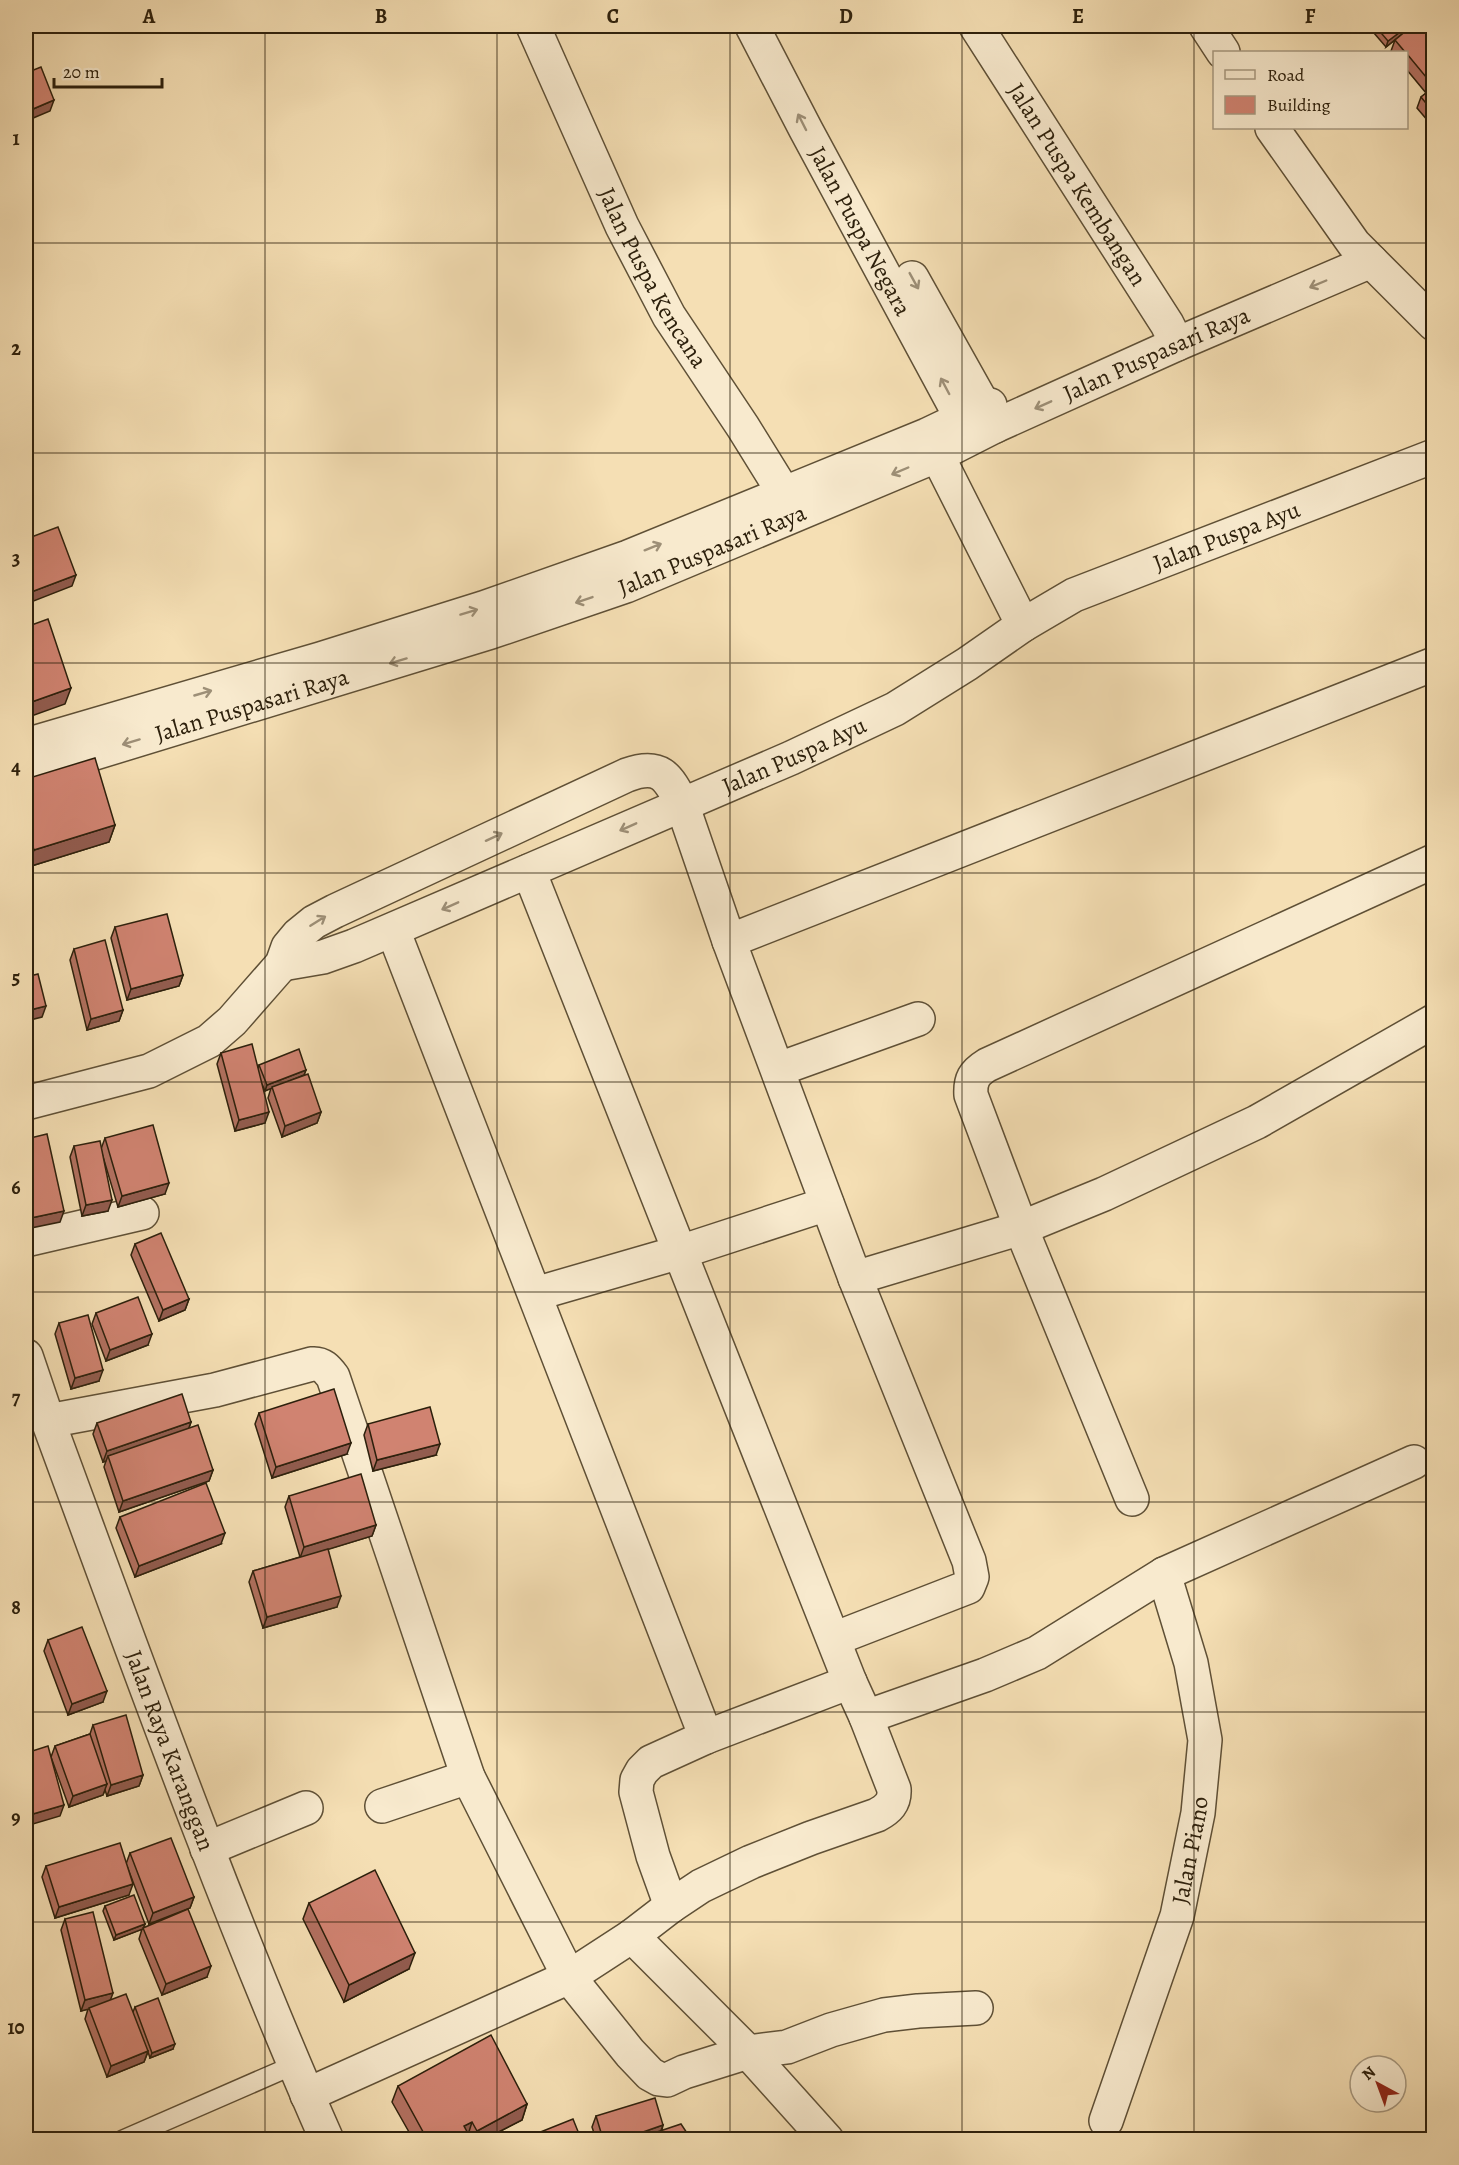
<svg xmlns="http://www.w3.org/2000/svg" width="1459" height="2165" font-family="Alegreya,serif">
  <rect width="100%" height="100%" fill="#f5dfb4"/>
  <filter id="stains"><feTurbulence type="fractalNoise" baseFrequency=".00333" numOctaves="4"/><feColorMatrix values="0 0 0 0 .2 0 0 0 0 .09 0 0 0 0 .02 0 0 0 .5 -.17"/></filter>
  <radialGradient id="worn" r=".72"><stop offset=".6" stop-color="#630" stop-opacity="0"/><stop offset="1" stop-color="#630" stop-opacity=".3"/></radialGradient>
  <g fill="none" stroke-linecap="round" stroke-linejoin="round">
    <defs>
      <polyline id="service" points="122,2140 294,2065"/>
      <g id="minor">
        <path id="s1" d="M533 26 622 226 669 316 743 427 795 511"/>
        <path id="s2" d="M752 26 806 130 971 436"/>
        <path id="s3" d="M976 26 1167 324 1177 344"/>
        <polyline points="1206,26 1223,52"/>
        <polyline points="1272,128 1354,244 1434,324"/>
        <polyline points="912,278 995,426"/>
        <polyline points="928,437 1023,625"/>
        <polyline points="26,745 320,659 483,608 628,557 927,435 990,405"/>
        <path id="s4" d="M26 774 491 632 626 586 938 455 995 426 1177 344 1371 261"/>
        <polyline points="393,930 706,1737"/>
        <polyline points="729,941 1434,664"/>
        <path id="s5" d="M282 964 323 957 354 946 791 758 895 709 967 664 1023 625 1074 595 1434 456"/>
        <polyline points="779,1069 918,1019"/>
        <path d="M26 1103 149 1071 209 1041 232 1021 282 964 288 947 298 935 314 922 335 911 627 775C660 763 668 776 682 804L729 941 855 1278 969 1561 972 1577 968 1587 834 1639"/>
        <polyline points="26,1240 142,1213"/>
        <polyline points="855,1278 1021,1228 1104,1194 1257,1122 1434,1021"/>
        <polyline points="535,1294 680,1252 827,1204"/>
        <path d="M48 1421 215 1390 312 1364C322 1363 327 1369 333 1377L468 1777 569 1977 630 2053 650 2074 659 2079 667 2080 684 2072 748 2052 787 2047 831 2030 884 2015 918 2011 976 2008"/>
        <path d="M1132 1499 1021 1228 971 1095C970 1080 974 1073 987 1065L1434 861"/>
        <polyline points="866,1717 985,1675 1037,1653 1164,1574 1414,1462"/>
        <polyline points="382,1806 468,1777"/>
        <polyline points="207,1849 306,1808"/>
        <polyline points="671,1906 653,1856 636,1792 637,1780 642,1771 651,1762 706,1737 850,1682"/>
        <polyline points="632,1936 748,2052 827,2140"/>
        <path d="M307 2095 569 1977 632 1936 671 1906 701 1886 751 1862 811 1838 877 1815C888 1809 895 1803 894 1789L866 1717 850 1682 529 871"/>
        <path id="s6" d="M1106 2121 1177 1916 1198 1813 1205 1740 1191 1663 1164 1574"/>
      </g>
      <g id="tertiary">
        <path id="s7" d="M26 1356 48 1421C137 1662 223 1904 327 2140"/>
      </g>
    </defs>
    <use href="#service" stroke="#5f5036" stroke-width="21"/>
    <use href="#minor" stroke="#5f5036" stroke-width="36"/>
    <use href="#tertiary" stroke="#5f5036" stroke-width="36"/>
    <use href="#service" stroke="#f8eace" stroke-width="18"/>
    <use href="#minor" stroke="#f8eace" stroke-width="33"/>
    <use href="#tertiary" stroke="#f8eace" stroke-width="33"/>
  </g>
  <g fill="#b37161" stroke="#2d200c" stroke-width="1.5">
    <polygon points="1434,26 1434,128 1417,108 1421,97 1426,93 1407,70 1407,52 1392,52 1391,51 1395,40 1400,36 1386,47 1374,33 1376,27"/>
    <polygon points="26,779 115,825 109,842 28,867 26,859"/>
    <polygon points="115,927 183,975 179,986 127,1000 111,938"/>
    <polygon points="74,949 123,1010 119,1021 87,1030 70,960"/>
    <polygon points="221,1053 258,1068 259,1065 306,1070 304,1075 321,1112 317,1123 282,1137 268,1098 271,1088 265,1091 262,1084 265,1123 235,1131 217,1064"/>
    <polygon points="105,1138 165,1194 118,1207 101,1150 108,1211 82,1216 70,1157 74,1146 101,1149"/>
    <polygon points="135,1244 189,1299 185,1310 159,1321 131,1255"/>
    <polygon points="96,1313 148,1345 106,1361 92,1324"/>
    <polygon points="59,1323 99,1381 71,1389 55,1334"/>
    <polygon points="259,1413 347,1454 272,1478 255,1424"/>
    <polygon points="191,1422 189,1428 213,1470 209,1481 119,1512 104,1467 106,1461 103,1462 93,1434 97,1423"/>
    <polygon points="368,1424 436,1455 373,1471 364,1435"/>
    <polygon points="289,1496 376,1525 372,1536 328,1549 337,1607 263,1628 249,1582 253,1571 300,1557 285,1507"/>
    <polygon points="120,1517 221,1544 135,1577 116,1528"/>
    <polygon points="48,1640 103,1702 68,1715 44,1651"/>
    <polygon points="93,1725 143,1775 139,1786 107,1796 105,1790 103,1795 69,1807 51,1757 55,1746 90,1734"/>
    <polygon points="130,1853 194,1897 190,1908 149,1924 127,1866 129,1895 55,1918 42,1877 46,1866 126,1864"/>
    <polygon points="309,1903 409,1969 344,2002 303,1919"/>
    <polygon points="105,1906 145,1924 143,1928 207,1977 162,1995 139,1939 142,1929 114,1940 103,1911"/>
    <polygon points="65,1919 110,2000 133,2012 135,2007 173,2049 150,2058 148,2052 144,2062 107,2077 85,2019 88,2009 81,2011 61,1930"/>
    <polygon points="398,2086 527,2104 522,2120 485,2139 413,2139 392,2102"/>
    <polygon points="596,2116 663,2125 662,2130 691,2139 596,2139 592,2127"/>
  </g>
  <g fill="#925c4f" stroke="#2d200c" stroke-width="1.5">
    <polygon points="1408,26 1412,26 1386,47 1388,41"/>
    <polygon points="1434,81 1434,89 1427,94 1431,83"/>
    <polygon points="54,100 50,111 26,121 26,112"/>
    <polygon points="76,575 72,586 26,604 26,594"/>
    <polygon points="71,688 65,704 26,718 26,704"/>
    <polygon points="115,825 109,842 28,867 34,850"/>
    <polygon points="183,975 179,986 127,1000 131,989"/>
    <polygon points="46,1006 42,1017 26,1021 26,1011"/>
    <polygon points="123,1010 119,1021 87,1030 91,1019"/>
    <polygon points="306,1070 304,1075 265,1091 267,1085"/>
    <polygon points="269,1112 265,1123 235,1131 239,1120"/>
    <polygon points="321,1112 317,1123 282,1137 285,1126"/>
    <polygon points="169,1183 165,1194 118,1207 122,1196"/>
    <polygon points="112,1200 108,1211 82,1216 86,1205"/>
    <polygon points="64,1211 60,1222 26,1229 26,1219"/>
    <polygon points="189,1299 185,1310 159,1321 163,1310"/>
    <polygon points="152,1334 148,1345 106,1361 110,1350"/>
    <polygon points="103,1370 99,1381 71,1389 75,1378"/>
    <polygon points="191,1422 187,1433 108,1456 106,1461 103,1462 107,1451"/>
    <polygon points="351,1443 347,1454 272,1478 276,1467"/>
    <polygon points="440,1444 436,1455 373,1471 377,1460"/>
    <polygon points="213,1470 209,1481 119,1512 123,1501"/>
    <polygon points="376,1525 372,1536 300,1558 304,1547"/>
    <polygon points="225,1533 221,1544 135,1577 139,1566"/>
    <polygon points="341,1596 337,1607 263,1628 267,1617"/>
    <polygon points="107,1691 103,1702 68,1715 72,1704"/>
    <polygon points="143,1775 139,1786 107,1796 111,1785"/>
    <polygon points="107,1784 103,1795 69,1807 73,1796"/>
    <polygon points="64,1805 60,1816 26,1826 26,1816"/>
    <polygon points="133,1884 129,1895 55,1918 59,1907"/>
    <polygon points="194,1897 190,1908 149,1924 153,1913"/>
    <polygon points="145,1924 143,1929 114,1940 116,1935"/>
    <polygon points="415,1953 409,1969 344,2002 349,1985"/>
    <polygon points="211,1966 207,1977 162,1995 166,1984"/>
    <polygon points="113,1993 109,2004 81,2011 85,2000"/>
    <polygon points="175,2044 173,2049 150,2058 152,2053"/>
    <polygon points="148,2051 144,2062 107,2077 111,2066"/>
    <polygon points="527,2104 522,2120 485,2139 474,2139 477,2131"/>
    <polygon points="472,2122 467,2138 464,2126"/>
    <polygon points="663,2125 659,2136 654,2133 652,2139 640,2139 643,2132"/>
  </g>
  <g fill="#d08371" stroke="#2d200c" stroke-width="1.5">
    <polygon points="1378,26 1408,26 1388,41 1376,27"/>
    <polygon points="1412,26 1434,26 1434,81 1431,83 1407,54 1407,52 1405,52 1395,40"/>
    <polygon points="41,67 54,100 26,112 26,73"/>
    <polygon points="1434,87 1434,113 1421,97"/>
    <polygon points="58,527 76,575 26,594 26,539"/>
    <polygon points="48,619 71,688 26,704 26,627"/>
    <polygon points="95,758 115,825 34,850 26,824 26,779"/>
    <polygon points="167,914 183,975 131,989 115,927"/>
    <polygon points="105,940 123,1010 91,1019 74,949"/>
    <polygon points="26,950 33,973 26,975"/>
    <polygon points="38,974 46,1006 26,1011 26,977"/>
    <polygon points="252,1044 269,1112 239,1120 221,1053"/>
    <polygon points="299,1049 306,1070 267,1085 259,1065"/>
    <polygon points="308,1074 321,1112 285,1126 272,1087"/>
    <polygon points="153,1125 169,1183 122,1196 105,1138"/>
    <polygon points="47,1134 64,1211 26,1219 26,1139"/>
    <polygon points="100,1141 112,1200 86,1205 74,1146"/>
    <polygon points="161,1233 189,1299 163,1310 135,1244"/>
    <polygon points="138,1297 152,1334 110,1350 96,1313"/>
    <polygon points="88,1315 103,1370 75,1378 59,1323"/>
    <polygon points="334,1389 351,1443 276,1467 259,1413"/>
    <polygon points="182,1394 191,1422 107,1451 97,1423"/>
    <polygon points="430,1407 440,1444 377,1460 368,1424"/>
    <polygon points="198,1425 213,1470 123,1501 108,1456"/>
    <polygon points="361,1474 376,1525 304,1547 289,1496"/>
    <polygon points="206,1483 225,1533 139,1566 120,1517"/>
    <polygon points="328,1549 341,1596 267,1617 253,1571"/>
    <polygon points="82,1627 107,1691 72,1704 48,1640"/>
    <polygon points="126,1715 143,1775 111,1785 93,1725"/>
    <polygon points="90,1734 107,1784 73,1796 55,1746"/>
    <polygon points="48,1746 64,1805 26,1816 26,1753"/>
    <polygon points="171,1838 194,1897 153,1913 130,1853"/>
    <polygon points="120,1843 133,1884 59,1907 46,1866"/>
    <polygon points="375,1870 415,1953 349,1985 309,1903"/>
    <polygon points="134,1895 145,1924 116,1935 105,1906"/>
    <polygon points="188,1909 211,1966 166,1984 143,1928"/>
    <polygon points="93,1912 113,1993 85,2000 65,1919"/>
    <polygon points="126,1994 148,2051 111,2066 89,2008"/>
    <polygon points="158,1998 175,2044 152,2053 135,2007"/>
    <polygon points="491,2035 527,2104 477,2131 472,2122 464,2126 471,2139 427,2139 398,2086"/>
    <polygon points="655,2098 663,2125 643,2132 645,2139 603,2139 596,2116"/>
    <polygon points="573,2119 581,2139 534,2139 533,2135"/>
    <polygon points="681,2124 691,2139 656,2139 654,2133"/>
  </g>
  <defs><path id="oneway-shaft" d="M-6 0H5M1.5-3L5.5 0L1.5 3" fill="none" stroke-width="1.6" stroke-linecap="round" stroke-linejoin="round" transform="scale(1.5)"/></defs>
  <g stroke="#9d8f77">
    <use href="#oneway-shaft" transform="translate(802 122) rotate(-117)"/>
    <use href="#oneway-shaft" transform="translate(914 281) rotate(61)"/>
    <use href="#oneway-shaft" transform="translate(1318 284) rotate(157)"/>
    <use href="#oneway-shaft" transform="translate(945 386) rotate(-118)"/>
    <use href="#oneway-shaft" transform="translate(1043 405) rotate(156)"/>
    <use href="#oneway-shaft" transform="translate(900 471) rotate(157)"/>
    <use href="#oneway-shaft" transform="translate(653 547) rotate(-22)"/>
    <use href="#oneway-shaft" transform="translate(584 600) rotate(161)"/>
    <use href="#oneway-shaft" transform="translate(469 612) rotate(-17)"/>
    <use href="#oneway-shaft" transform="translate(398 661) rotate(163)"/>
    <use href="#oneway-shaft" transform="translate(203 693) rotate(-16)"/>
    <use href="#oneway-shaft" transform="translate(131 742) rotate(163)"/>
    <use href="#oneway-shaft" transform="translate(628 827) rotate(156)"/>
    <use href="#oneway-shaft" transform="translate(494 837) rotate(-25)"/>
    <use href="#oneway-shaft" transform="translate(450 906) rotate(156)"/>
    <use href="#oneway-shaft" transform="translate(318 921) rotate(-32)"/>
  </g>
  <path fill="none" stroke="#2d200c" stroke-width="1.5" stroke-opacity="0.55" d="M265 26V2140M497 26V2140M730 26V2140M962 26V2140M1194 26V2140M26 243H1434M26 453H1434M26 663H1434M26 873H1434M26 1082H1434M26 1292H1434M26 1502H1434M26 1712H1434M26 1922H1434"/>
  <g text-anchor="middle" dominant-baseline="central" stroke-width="5" stroke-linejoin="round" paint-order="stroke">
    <g font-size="24" fill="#2d200c" stroke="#f8eace">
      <text stroke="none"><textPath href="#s3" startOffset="188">Jalan Puspa Kembangan</textPath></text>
      <text stroke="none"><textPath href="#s2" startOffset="232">Jalan Puspa Negara</textPath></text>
      <text stroke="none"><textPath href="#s1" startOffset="279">Jalan Puspa Kencana</textPath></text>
      <text stroke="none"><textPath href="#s4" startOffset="1208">Jalan Puspasari Raya</textPath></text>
      <text stroke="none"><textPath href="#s5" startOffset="1041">Jalan Puspa Ayu</textPath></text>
      <text stroke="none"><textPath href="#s4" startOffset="722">Jalan Puspasari Raya</textPath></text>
      <text stroke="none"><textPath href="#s4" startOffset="236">Jalan Puspasari Raya</textPath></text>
      <text stroke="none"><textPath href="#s5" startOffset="554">Jalan Puspa Ayu</textPath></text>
      <text stroke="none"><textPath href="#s7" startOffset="420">Jalan Raya Karanggan</textPath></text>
      <text stroke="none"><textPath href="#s6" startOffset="284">Jalan Piano</textPath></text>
    </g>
  </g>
  <rect width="1459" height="2165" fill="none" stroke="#f5dfb4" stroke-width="66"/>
  <rect x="1213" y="51" width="195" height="78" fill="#f8eace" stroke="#a79980" stroke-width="1.5"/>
  <rect x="1225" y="70" width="30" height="9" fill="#f8eace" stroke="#a79980" stroke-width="1.5"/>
  <text x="1267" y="81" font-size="18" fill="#2d200c">Road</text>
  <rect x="1225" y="96" width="30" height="18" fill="#d08371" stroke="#a79980" stroke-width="1.5"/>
  <text x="1267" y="111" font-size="18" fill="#2d200c">Building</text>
  <g transform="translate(1378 2084) rotate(319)"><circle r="28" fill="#f8eace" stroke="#a79980" stroke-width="1.5"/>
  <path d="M0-4.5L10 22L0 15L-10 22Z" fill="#8f2418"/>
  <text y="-9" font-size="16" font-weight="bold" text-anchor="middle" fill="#2d200c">N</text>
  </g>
  <path d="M54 78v9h108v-9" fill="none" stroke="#2d200c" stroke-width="3"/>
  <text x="63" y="78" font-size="18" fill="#2d200c" stroke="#f8eace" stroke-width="4.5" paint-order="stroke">20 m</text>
  <rect x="33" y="33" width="1393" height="2099" fill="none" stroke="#2d200c" stroke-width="2"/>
  <g font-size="20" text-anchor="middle" font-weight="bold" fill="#2d200c">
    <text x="149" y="23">A</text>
    <text x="381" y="23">B</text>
    <text x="613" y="23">C</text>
    <text x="846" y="23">D</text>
    <text x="1078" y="23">E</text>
    <text x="1310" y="23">F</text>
    <text x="16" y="145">1</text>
    <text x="16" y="355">2</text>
    <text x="16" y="565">3</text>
    <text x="16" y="774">4</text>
    <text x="16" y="984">5</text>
    <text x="16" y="1194">6</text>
    <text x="16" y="1404">7</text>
    <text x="16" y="1614">8</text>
    <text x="16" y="1824">9</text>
    <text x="16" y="2034">10</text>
  </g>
  <rect width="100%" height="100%" filter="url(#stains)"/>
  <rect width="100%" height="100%" fill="url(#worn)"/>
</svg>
